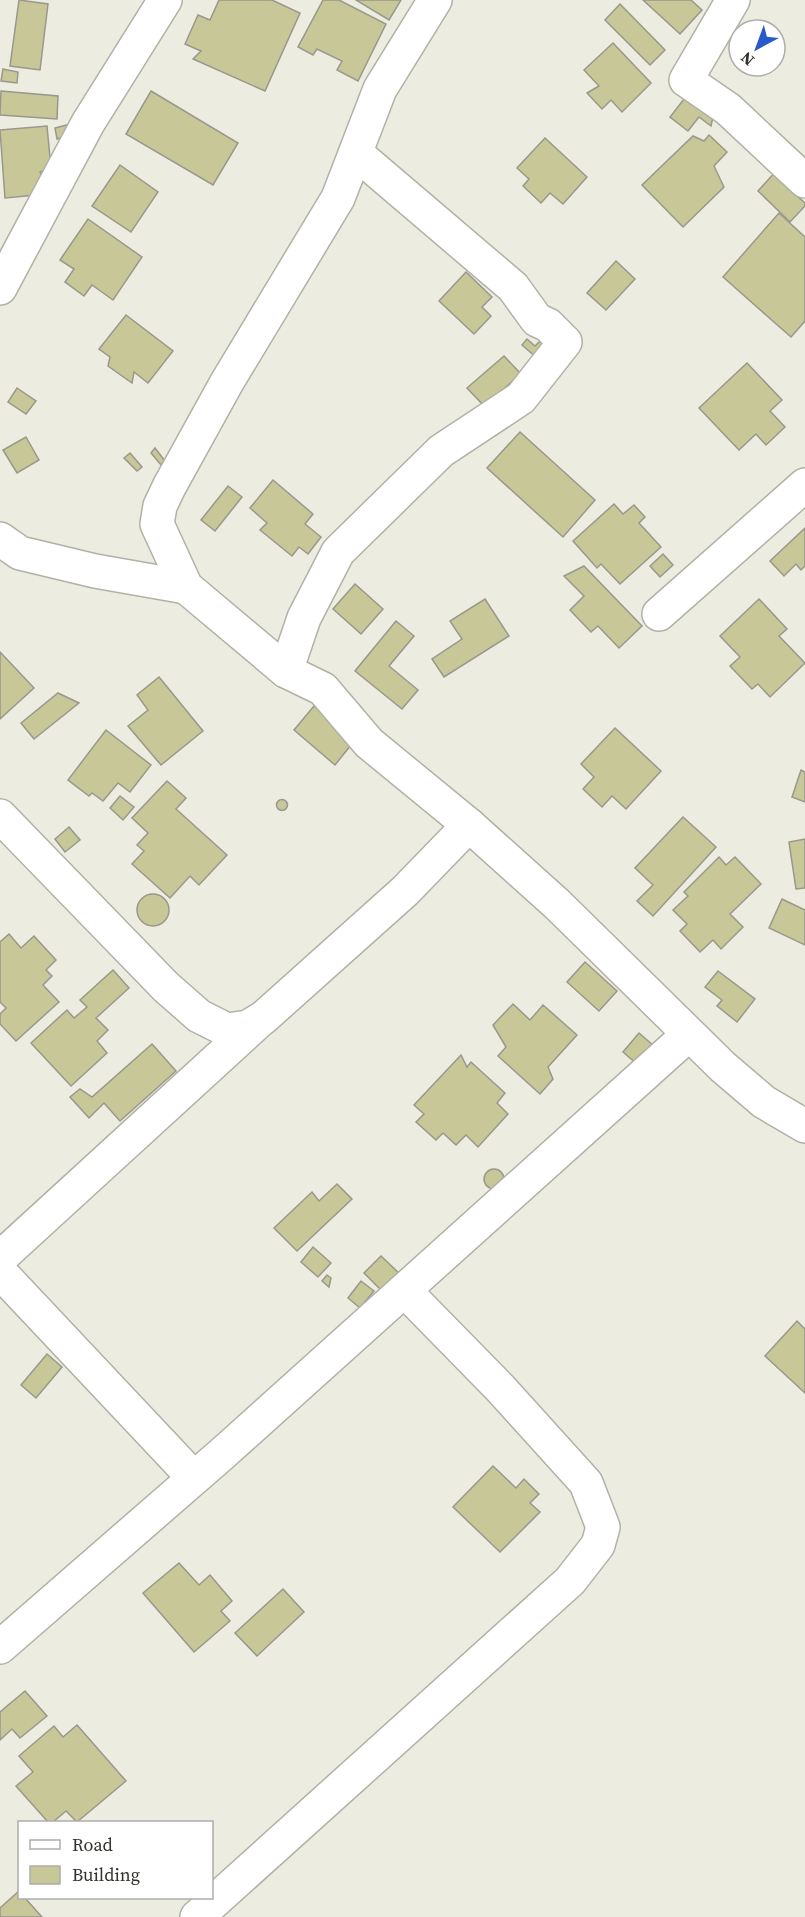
<svg xmlns="http://www.w3.org/2000/svg" width="805" height="1917" font-family="'Source Serif 4',serif">
  <rect width="100%" height="100%" fill="#ecece0"/>
  <g fill="#c8c797" stroke="#98988d" stroke-width="1.5">
    <polygon points="19,0 48,4 40,70 10,66"/>
    <polygon points="219,0 272,0 300,13 265,91 193,59 201,51 185,44 198,15 210,20"/>
    <polygon points="323,0 339,0 386,24 358,81 337,70 342,61 317,49 313,55 298,47"/>
    <polygon points="356,0 401,0 389,20"/>
    <polygon points="643,0 691,0 702,10 680,34"/>
    <polygon points="620,4 665,50 650,65 605,20"/>
    <polygon points="613,43 651,83 622,112 611,100 602,109 587,93 599,86 584,70"/>
    <polygon points="3,69 18,72 17,83 1,81"/>
    <polygon points="691,90 713,117 711,126 699,117 688,131 670,117"/>
    <polygon points="1,91 58,96 57,119 0,115"/>
    <polygon points="151,91 238,143 213,185 126,134"/>
    <polygon points="70,124 69,136 57,139 55,128"/>
    <polygon points="47,126 51,168 40,172 45,185 37,195 5,198 0,130"/>
    <polygon points="709,135 727,152 714,166 724,187 683,227 642,185 693,136 704,141"/>
    <polygon points="545,138 587,177 563,204 550,193 541,203 523,186 529,179 517,168"/>
    <polygon points="120,165 158,192 131,232 92,206"/>
    <polygon points="778,169 794,193 805,203 805,206 790,222 758,191"/>
    <polygon points="779,213 805,237 805,321 791,337 723,277"/>
    <polygon points="88,219 142,257 113,300 92,285 84,296 65,282 74,269 60,260"/>
    <polygon points="616,261 635,279 606,310 587,293"/>
    <polygon points="466,272 492,297 482,307 491,316 474,334 439,301"/>
    <polygon points="126,315 173,351 148,383 134,372 132,383 108,366 110,357 99,349"/>
    <polygon points="527,339 535,346 540,341 547,346 537,358 522,345"/>
    <polygon points="504,356 521,374 484,406 467,388"/>
    <polygon points="747,363 782,400 770,411 785,427 766,445 756,434 739,450 699,408"/>
    <polygon points="17,388 36,401 26,414 8,402"/>
    <polygon points="520,432 595,500 563,537 487,468"/>
    <polygon points="26,437 39,460 17,473 3,450"/>
    <polygon points="155,448 165,461 161,465 151,453"/>
    <polygon points="130,453 142,467 137,471 124,458"/>
    <polygon points="273,480 313,514 305,524 321,537 308,554 299,547 292,556 260,530 267,523 250,508"/>
    <polygon points="228,486 242,497 215,531 201,520"/>
    <polygon points="614,504 623,514 634,505 645,517 639,523 661,547 620,584 601,564 597,568 573,541"/>
    <polygon points="805,528 805,566 801,570 796,564 784,576 770,561"/>
    <polygon points="663,554 673,565 660,577 650,566"/>
    <polygon points="584,566 642,626 619,648 598,626 591,632 570,610 584,596 564,576"/>
    <polygon points="355,584 383,609 361,634 333,609"/>
    <polygon points="485,599 509,636 444,677 432,659 462,639 450,621"/>
    <polygon points="759,599 787,629 779,636 805,663 770,697 758,684 752,689 730,666 740,657 720,636"/>
    <polygon points="396,621 414,636 389,666 418,690 402,709 355,671"/>
    <polygon points="0,652 34,688 0,719"/>
    <polygon points="159,677 203,731 161,765 128,726 148,710 137,695"/>
    <polygon points="58,693 79,703 34,739 21,723"/>
    <polygon points="314,706 355,740 335,765 294,730"/>
    <polygon points="615,728 661,771 626,809 612,796 602,807 583,789 594,777 581,764"/>
    <polygon points="106,730 151,765 130,792 118,783 103,801 92,793 89,796 68,780"/>
    <polygon points="801,770 805,772 805,802 792,797"/>
    <polygon points="167,781 186,798 176,809 227,855 199,885 190,876 170,898 132,864 144,851 137,845 148,833 132,818"/>
    <polygon points="120,796 134,807 123,820 110,808"/>
    <circle cx="282" cy="805" r="5.5"/>
    <polygon points="683,817 716,847 653,916 637,901 653,885 635,868"/>
    <polygon points="69,827 80,840 65,852 55,839"/>
    <polygon points="805,839 805,888 796,889 789,842"/>
    <polygon points="719,857 726,865 735,857 761,884 730,914 743,927 721,949 713,940 700,952 680,931 687,924 673,910 688,896 684,892"/>
    <circle cx="153" cy="910" r="16"/>
    <polygon points="782,899 805,910 805,945 769,928"/>
    <polygon points="9,934 21,948 34,936 56,960 46,970 52,976 43,985 59,1002 16,1041 0,1024 0,1014 6,1008 0,1002 0,942"/>
    <polygon points="585,962 617,991 599,1011 567,982"/>
    <polygon points="113,970 129,988 96,1018 108,1030 97,1041 107,1053 71,1086 31,1043 67,1010 74,1018 87,1007 80,1000"/>
    <polygon points="718,971 755,999 737,1022 717,1006 722,1000 705,987"/>
    <polygon points="513,1004 530,1020 543,1005 577,1035 548,1067 553,1079 540,1094 498,1056 506,1047 493,1025"/>
    <polygon points="639,1033 654,1046 638,1065 623,1052"/>
    <polygon points="152,1044 176,1071 120,1121 104,1103 89,1118 70,1097 80,1089 92,1097"/>
    <polygon points="461,1055 467,1067 471,1062 505,1093 497,1103 508,1114 478,1147 466,1135 456,1145 443,1133 436,1140 416,1122 424,1114 414,1105"/>
    <circle cx="494" cy="1179" r="10"/>
    <polygon points="337,1184 352,1199 297,1251 274,1228 312,1192 319,1201"/>
    <polygon points="313,1247 331,1263 318,1277 301,1262"/>
    <polygon points="381,1256 402,1276 384,1293 364,1273"/>
    <polygon points="327,1275 331,1278 329,1287 322,1281"/>
    <polygon points="361,1281 374,1291 360,1308 348,1298"/>
    <polygon points="797,1321 805,1329 805,1393 765,1356"/>
    <polygon points="47,1354 62,1367 36,1398 21,1385"/>
    <polygon points="493,1466 516,1488 524,1479 539,1494 530,1503 540,1512 500,1552 453,1507"/>
    <polygon points="179,1563 199,1585 210,1575 232,1601 221,1611 230,1621 194,1652 143,1593"/>
    <polygon points="283,1589 304,1612 257,1656 235,1633"/>
    <polygon points="25,1691 47,1716 20,1738 12,1729 0,1740 0,1712"/>
    <polygon points="77,1725 126,1781 77,1822 66,1811 53,1822 48,1822 16,1786 33,1772 19,1756 54,1726 63,1737"/>
    <polygon points="19,1891 20,1898 25,1898 42,1917 0,1917 0,1908"/>
  </g>
  <g fill="none" stroke-linecap="round" stroke-linejoin="round">
    <defs>
      <g id="minor">
        <polyline points="435,0 380,89 338,198 227,382 169,487 160,506 157,524 186,587 286,671 323,689 369,743 469,825 557,904 723,1067 764,1102 805,1126"/>
        <polyline points="733,0 686,80 728,109 805,181"/>
        <polyline points="0,288 88,123 165,0"/>
        <polyline points="0,539 20,553 95,571 186,587"/>
        <polyline points="659,614 805,485"/>
        <polyline points="286,671 304,618 338,552 441,451 521,398 565,342 548,325 537,320 513,287 357,154"/>
        <polyline points="0,816 166,987 199,1016 227,1030 248,1027 263,1018 405,891 469,825"/>
        <polyline points="0,1258 258,1022"/>
        <polyline points="0,1272 194,1478"/>
        <polyline points="0,1647 222,1454 688,1035"/>
        <polyline points="197,1917 570,1581 598,1545 603,1527 586,1483 501,1389 405,1291"/>
      </g>
    </defs>
    <use href="#minor" stroke="#b1b1a5" stroke-width="36"/>
    <use href="#minor" stroke="#fff" stroke-width="33"/>
  </g>
  <rect x="18" y="1821" width="195" height="78" fill="#ffffff" stroke="#adadab" stroke-width="1.5"/>
  <rect x="30" y="1840" width="30" height="9" fill="#ffffff" stroke="#adadab" stroke-width="1.5"/>
  <text x="72" y="1851" font-size="18" fill="#31312d">Road</text>
  <rect x="30" y="1866" width="30" height="18" fill="#c8c797" stroke="#adadab" stroke-width="1.5"/>
  <text x="72" y="1881" font-size="18" fill="#31312d">Building</text>
  <g transform="translate(757 48) rotate(221)"><circle r="28" fill="#ffffff" stroke="#adadab" stroke-width="1.5"/>
  <path d="M0-4.5L10 22L0 15L-10 22Z" fill="#295ac9"/>
  <text y="-9" font-size="16" font-weight="bold" text-anchor="middle" fill="#31312d">N</text>
  </g>
</svg>
